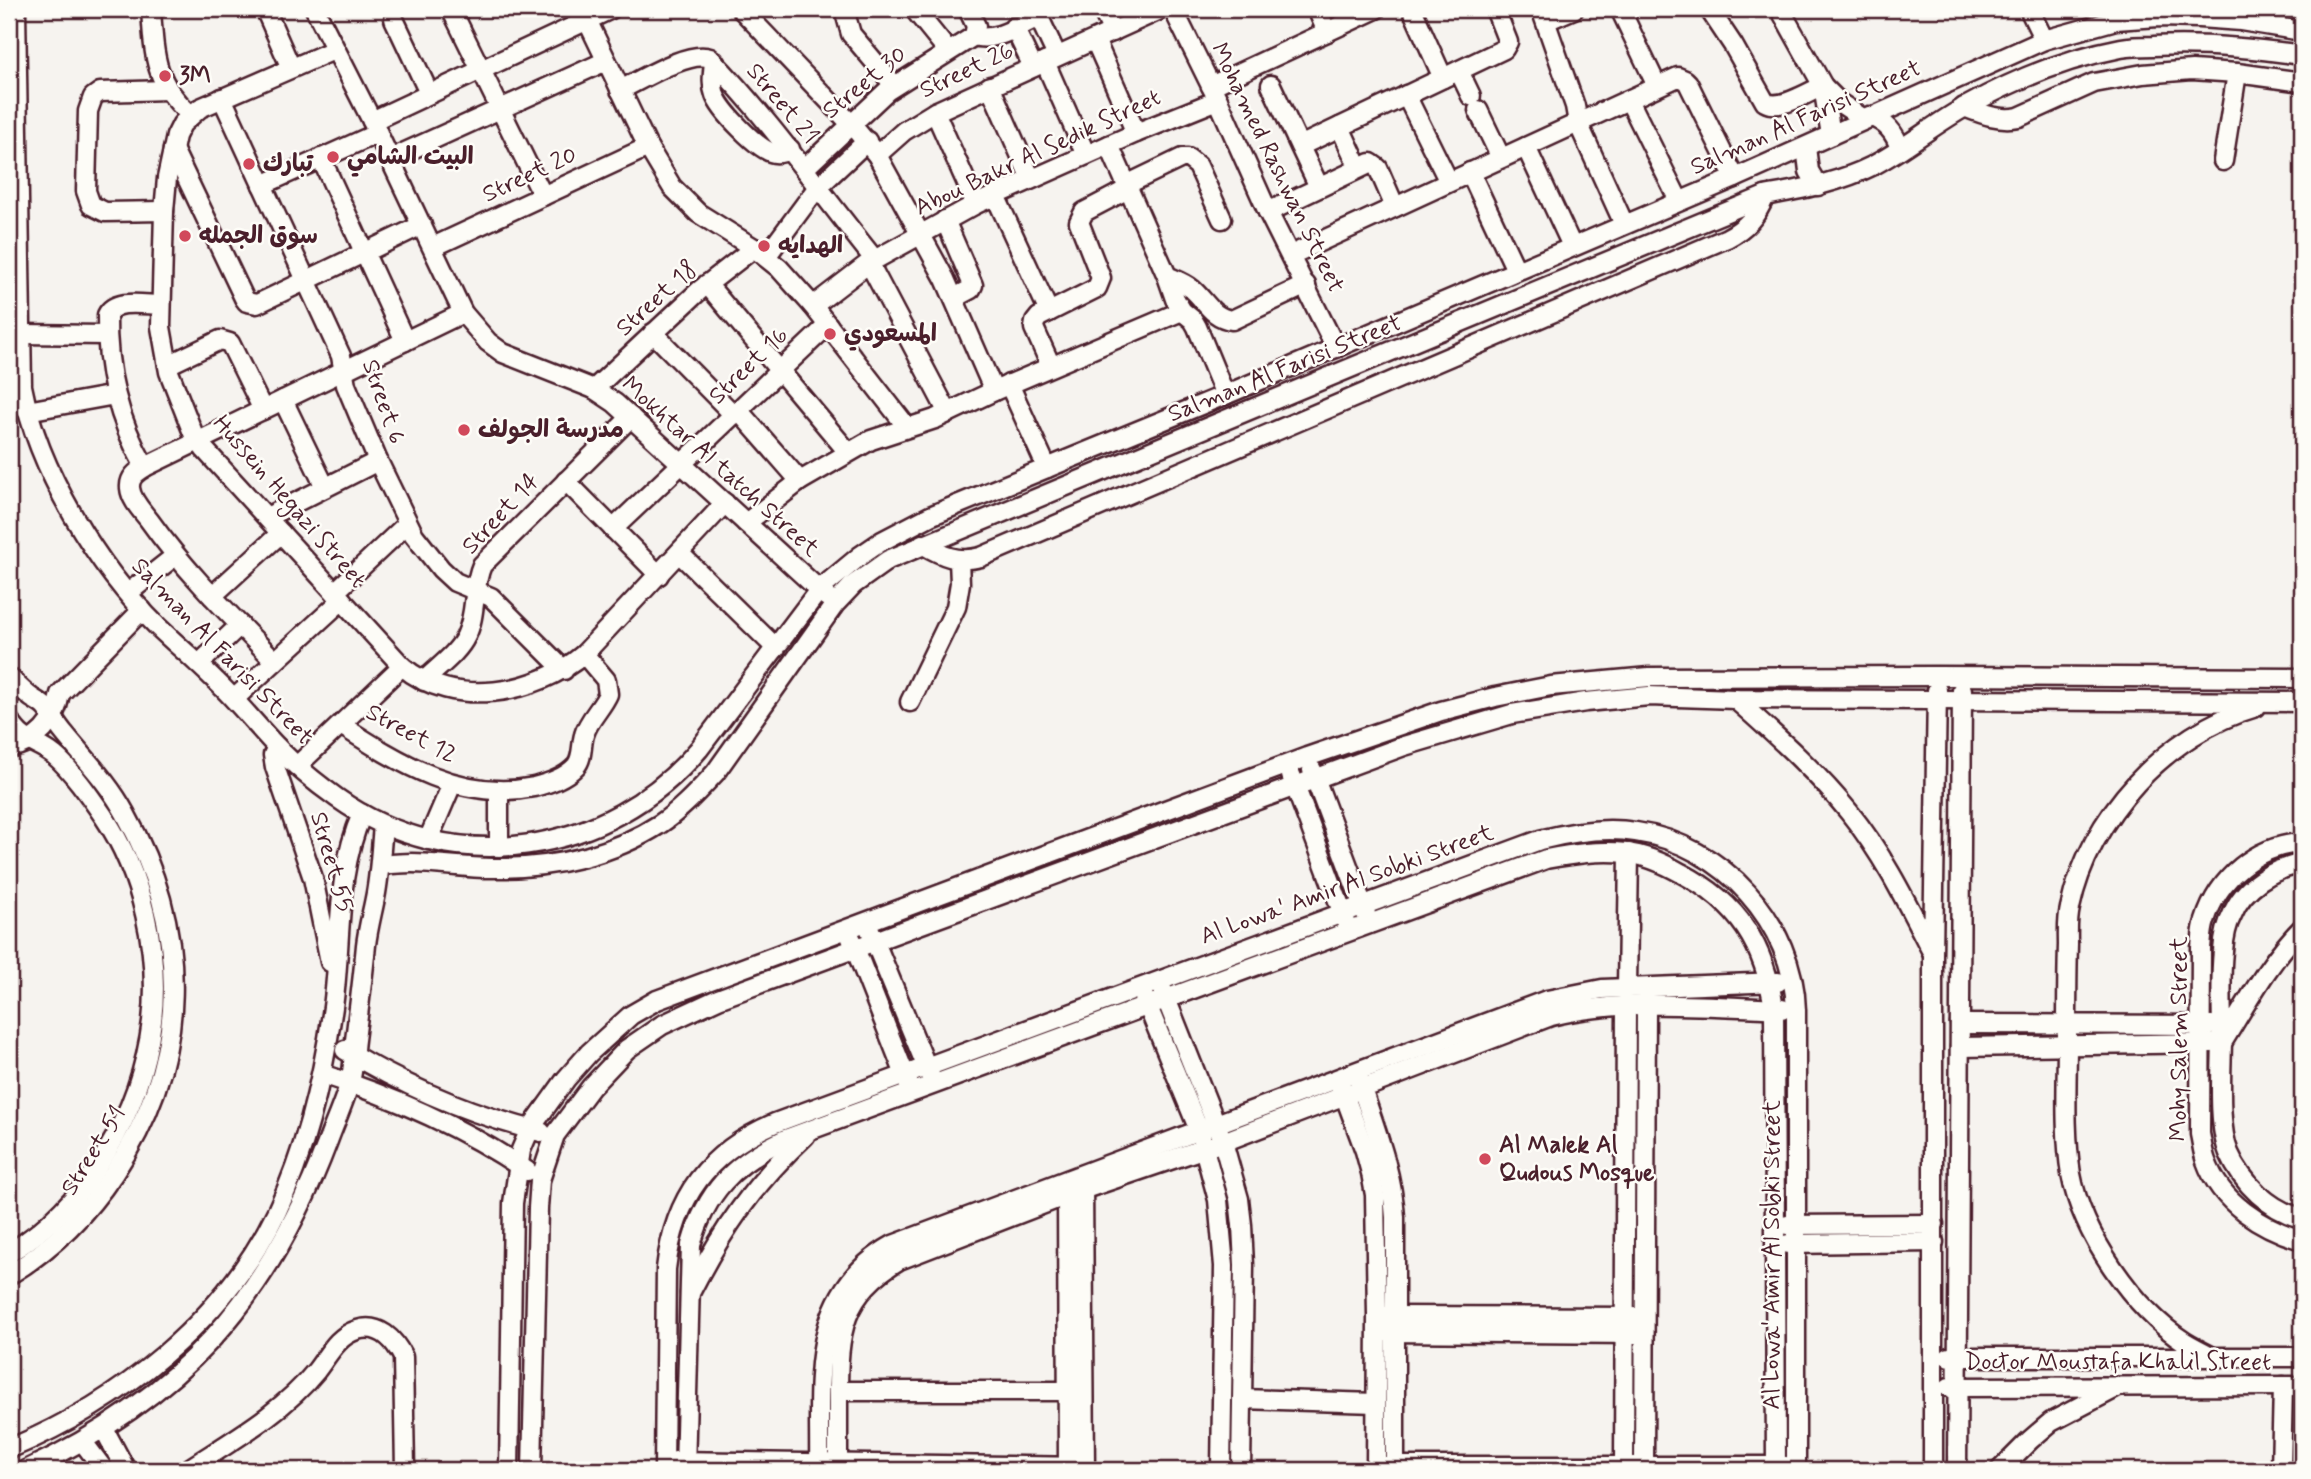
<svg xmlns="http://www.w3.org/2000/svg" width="2311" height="1479" font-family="Mynerve,'Playpen Sans Arabic',sans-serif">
  <rect width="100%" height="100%" fill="#f6f3ef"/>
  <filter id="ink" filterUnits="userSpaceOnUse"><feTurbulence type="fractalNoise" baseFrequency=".0143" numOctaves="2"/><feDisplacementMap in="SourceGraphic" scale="14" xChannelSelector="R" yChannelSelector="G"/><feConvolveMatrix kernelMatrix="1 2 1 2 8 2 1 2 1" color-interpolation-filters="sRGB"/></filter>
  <g filter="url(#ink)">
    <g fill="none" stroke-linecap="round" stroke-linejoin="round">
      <defs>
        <g id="minor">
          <path d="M16 9 22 386C38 470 97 567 158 627 177 645 197 662 216 681 238 702 256 725 277 747 295 766 316 783 337 798 452 880 609 856 699 749L819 590 860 556 882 541 930 516 1225 395 1735 178 2044 40 2116 20 2158 17 2199 18 2241 21 2302 31"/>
          <path d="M151 9C154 54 154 83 190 114"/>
          <polyline points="265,9 291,68"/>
          <polyline points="315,9 372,121 463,313 488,342 503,353 594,389 615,403 827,597"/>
          <polyline points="451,9 543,196"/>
          <polyline points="741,9 851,124 877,155 945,279 994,391"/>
          <polyline points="844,9 851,34 894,85"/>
          <polyline points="914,9 948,51"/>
          <polyline points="1035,9 1057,56"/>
          <polyline points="1102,9 1113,32"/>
          <polyline points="1173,9 1218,100 1268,212 1336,348"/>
          <polyline points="1317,9 1327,32"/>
          <polyline points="1412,9 1443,78"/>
          <polyline points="1541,9 1575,106 1578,123 1624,224"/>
          <polyline points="1620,9 1657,86"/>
          <path d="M1709 9 1733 45 1765 102C1781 111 1808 92 1823 86"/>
          <polyline points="1780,9 1823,86 1840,103 1864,119"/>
          <polyline points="2029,9 2044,40"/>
          <polyline points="394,19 429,93"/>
          <polyline points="587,20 648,147 672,187 698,213 754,248 779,268 813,306 907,427"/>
          <polyline points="1546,21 1574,9"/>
          <polyline points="1014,27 1033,67"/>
          <path d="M974 36C995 43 1020 25 1039 17"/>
          <polyline points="1095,40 1136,133"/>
          <path d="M334 50 200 108 182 124 176 136 167 178 164 211 161 327 169 372 193 433 205 450 402 666C453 710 537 694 584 654L725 503"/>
          <path d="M714 61C713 73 711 84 715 95 720 110 758 150 774 153 780 154 785 152 790 149"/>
          <polyline points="1045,62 1086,155"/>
          <polyline points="1459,71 1471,96"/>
          <polyline points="1271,85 1319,187"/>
          <polyline points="990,86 1031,179"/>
          <polyline points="1211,86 1376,9"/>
          <polyline points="1823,86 1831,135"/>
          <path d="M620 90C641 80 689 50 710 58 771 121 820 192 875 260"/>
          <polyline points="1406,95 1449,182"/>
          <polyline points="222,98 341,356 346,385 378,461 414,535 441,569 455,582 491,597 564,670"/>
          <polyline points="1629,100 1679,201"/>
          <path d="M1964 107C1982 114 1999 121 2019 117L2094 83 2143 74 2192 70 2237 73 2302 82"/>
          <polyline points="1478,110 1501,158"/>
          <polyline points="935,112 976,204"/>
          <path d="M1869 116C1886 122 1895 132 1900 149"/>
          <polyline points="372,121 611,9"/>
          <polyline points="1340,127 1359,168"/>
          <polyline points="1109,145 1167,276 1175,299 1182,311 1193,320 1197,327 1225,395"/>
          <polyline points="1300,146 1504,49 1508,42 1495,9"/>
          <polyline points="1526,147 1572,246"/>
          <polyline points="1806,147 1809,171 1818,186"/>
          <polyline points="173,149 244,298 247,302 257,304 422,225"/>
          <polyline points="877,155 904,131 935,112 1162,9"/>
          <polyline points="321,158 405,341"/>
          <polyline points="390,159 606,61"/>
          <polyline points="2223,161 2237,73"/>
          <polyline points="804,169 887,91 974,36 976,26 968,9"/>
          <polyline points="1470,172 1516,270"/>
          <polyline points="262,185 378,133"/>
          <polyline points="1126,185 1182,158 1188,158 1198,166 1222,219"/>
          <polyline points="995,195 1049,312"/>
          <polyline points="164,211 105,212 91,205 86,191 88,111 93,97 100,92 167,90"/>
          <polyline points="1268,212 1371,163 1378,168 1395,207"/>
          <polyline points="945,220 973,285 971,289 954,298"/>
          <polyline points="433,247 648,147"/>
          <polyline points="1291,255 1678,77 1685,80 1688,83 1735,178"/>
          <polyline points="766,257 817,188 867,141"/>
          <polyline points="869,263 948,413"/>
          <path d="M1167 276C1176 280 1185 283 1192 289 1206 301 1212 318 1232 320L1306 285"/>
          <polyline points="707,284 848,452"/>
          <polyline points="813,306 869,263 976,204 1136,133 1218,100"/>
          <polyline points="653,333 733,414"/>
          <polyline points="20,334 106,335"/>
          <polyline points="168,365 220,340 230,343 263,410"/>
          <polyline points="1051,366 1034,328 1035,322 1039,317 1097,288 1101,278 1079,222 1084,212 1128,189"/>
          <polyline points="1009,384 1047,468"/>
          <polyline points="594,389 700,290 754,248"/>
          <polyline points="283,400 325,487"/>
          <polyline points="738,410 800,481"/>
          <polyline points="27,411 115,395"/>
          <path d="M145 467C118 420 106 369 107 315 115 298 145 305 161 305"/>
          <polyline points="566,481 659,575"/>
          <polyline points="267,517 378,461"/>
          <polyline points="746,523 800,481 871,440 935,419 994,391 1182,311"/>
          <polyline points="613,529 828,325"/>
          <path d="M922 544C942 556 958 563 981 557L1727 238C1746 228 1757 216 1765 196"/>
          <polyline points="679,553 776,648"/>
          <polyline points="335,592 407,524"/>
          <polyline points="128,593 175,556"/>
          <polyline points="212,596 281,533"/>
          <path d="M275 661C231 616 186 572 149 520 142 511 131 500 130 488 129 477 137 472 145 467L463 313"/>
          <polyline points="199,664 240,625"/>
          <path d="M9 677C16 684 24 692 32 698 37 701 41 703 45 707 52 715 57 725 64 733 85 759 109 783 125 813 191 931 190 1059 114 1173 86 1215 52 1249 9 1275"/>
          <path d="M424 681C438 667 458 653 466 636 477 614 472 587 482 565L631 417"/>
          <polyline points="234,699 342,600"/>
          <path d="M1735 699C1775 735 1815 770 1849 812 1883 854 1907 903 1931 950"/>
          <polyline points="910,702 956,607 960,583 959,560"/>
          <path d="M9 720C25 745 35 740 54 755 72 770 91 798 104 817 142 873 160 954 152 1021 141 1112 88 1205 9 1253"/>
          <path d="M341 725C399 763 462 802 534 787 549 783 565 778 576 766 583 758 581 745 584 735 588 720 602 708 608 694L606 680 584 654"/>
          <polyline points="277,747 273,755 275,767 313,878 330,962"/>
          <path d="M9 748C38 742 55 723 60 694L142 610"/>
          <polyline points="297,766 402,666"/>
          <polyline points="1312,770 1366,914"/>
          <polyline points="1291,775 1346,922"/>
          <polyline points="428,840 452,784"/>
          <path d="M2302 843C2257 845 2218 878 2205 921 2202 929 2202 939 2201 948L2200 1134C2202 1143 2203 1153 2206 1161 2221 1203 2261 1228 2302 1240"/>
          <polyline points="499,847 499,791"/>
          <path d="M2302 864C2273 868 2243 887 2232 915 2226 926 2224 938 2223 951 2220 979 2222 1008 2222 1036 2222 1069 2217 1124 2229 1153 2242 1183 2270 1211 2302 1218"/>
          <path d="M380 865C391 864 401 863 412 863 440 863 469 869 497 868 554 868 612 855 660 824 681 810 698 791 715 773L835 604 853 585 888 560 1765 196C1802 189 1838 183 1872 166 1905 149 1934 124 1967 106 2014 80 2068 58 2121 48 2132 46 2143 46 2153 46 2203 43 2253 48 2302 55"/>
          <polyline points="870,930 930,1075"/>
          <polyline points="851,938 909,1085"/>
          <polyline points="1627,988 1629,853"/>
          <polyline points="1163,991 1223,1142 1239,1199 1242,1225 1244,1265 1241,1470"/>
          <polyline points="1144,997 1199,1130 1218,1200 1224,1266 1221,1470"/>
          <polyline points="1960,1024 2212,1025"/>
          <path d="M2222 1043C2247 1003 2269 961 2302 928"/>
          <polyline points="1960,1047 2212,1043"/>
          <path d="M345 1050C406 1087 472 1115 541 1132"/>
          <path d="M322 1074C394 1097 464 1128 527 1171"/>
          <path d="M1359 1080C1374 1126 1392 1169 1395 1217V1470"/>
          <polyline points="1341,1086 1365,1151 1371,1173 1375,1195 1377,1315 1376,1470"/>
          <polyline points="1083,1180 1085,1470"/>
          <polyline points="1067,1183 1068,1470"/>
          <polyline points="1787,1225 1934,1224"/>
          <polyline points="1788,1244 1934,1242"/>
          <path d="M690 1293C722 1230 753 1185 805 1136"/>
          <polyline points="1385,1316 1634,1317"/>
          <polyline points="1384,1332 1636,1334"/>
          <polyline points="1949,1357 2302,1357"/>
          <path d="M2213 1357C2203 1352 2193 1347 2185 1342 2133 1308 2082 1234 2071 1174 2064 1131 2067 1084 2067 1041 2067 1009 2067 977 2068 945 2068 934 2067 920 2070 908 2089 817 2166 733 2256 707"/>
          <polyline points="1949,1387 2302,1386"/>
          <polyline points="838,1391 1068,1391"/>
          <polyline points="1242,1399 1376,1403"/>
          <polyline points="104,1429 126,1470"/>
          <polyline points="83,1442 104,1470"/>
          <path d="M9 1449C119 1403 224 1322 277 1211 307 1148 323 1076 333 1007 342 942 335 875 362 814"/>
          <polyline points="675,1461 1085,1467"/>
          <polyline points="1376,1466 1786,1466"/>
          <path d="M26 1470C180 1398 268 1301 328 1141 335 1122 344 1102 350 1082 354 1068 353 1054 355 1040 359 1008 363 977 366 945 368 927 373 910 376 893 380 870 381 847 383 825"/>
          <path d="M187 1470C231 1441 282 1413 316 1371 328 1356 337 1336 357 1330 379 1323 394 1339 403 1357L405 1470"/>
          <polyline points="509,1470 513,1203 521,1150 530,1129 566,1079 589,1053 631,1015 657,1000 1307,757 1441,711 1495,697 1551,686 1649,677 1937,676 2302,678"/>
          <polyline points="532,1470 538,1208 540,1180 555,1135 591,1087 627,1049 662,1025 718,999 1404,746 1512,714 1586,702 1649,696 1735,699 2302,702"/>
          <path d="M664 1470 666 1269C674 1197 708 1152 775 1123L1540 840C1571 832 1604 827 1636 832 1722 844 1794 923 1796 1010V1470"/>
          <path d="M685 1470 691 1245C706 1192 733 1164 783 1140L1546 859C1573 854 1599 850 1626 853 1645 855 1665 864 1681 873 1739 903 1765 946 1774 1009L1776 1470"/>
          <path d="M819 1470C821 1384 805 1294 893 1245L1547 1000 1602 989 1778 982"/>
          <path d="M838 1470C838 1445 838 1420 838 1394 838 1333 842 1294 899 1260L1067 1195 1223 1142 1551 1016C1625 998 1707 1006 1782 1009"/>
          <polyline points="1624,1470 1626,1005"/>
          <polyline points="1644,1470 1646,1006"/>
          <polyline points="1933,1470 1933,954 1937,690"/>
          <polyline points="1957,1470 1962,690"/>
          <polyline points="2000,1470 2030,1440 2051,1422 2116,1388"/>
          <polyline points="2281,1470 2283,1386"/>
        </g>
      </defs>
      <use href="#minor" stroke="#4a1f2b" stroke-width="23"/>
      <use href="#minor" stroke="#fdfcf7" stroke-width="18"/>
    </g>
  </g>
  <g fill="#d1495b" stroke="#fdfcf7" stroke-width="2.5">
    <circle cx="165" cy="76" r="7"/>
    <circle cx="333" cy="157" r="7"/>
    <circle cx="249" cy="164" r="7"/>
    <circle cx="185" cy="236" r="7"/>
    <circle cx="764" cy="246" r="7"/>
    <circle cx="830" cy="334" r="7"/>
    <circle cx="464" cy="430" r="7"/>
    <circle cx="1485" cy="1159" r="7"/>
  </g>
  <g text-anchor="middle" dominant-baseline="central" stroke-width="5" stroke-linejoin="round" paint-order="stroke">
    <g font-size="24" fill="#4a1f2b" stroke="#fdfcf7">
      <text transform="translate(967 71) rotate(-25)">Street 26</text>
      <text transform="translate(865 83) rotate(-39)">Street 30</text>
      <text transform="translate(782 104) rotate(50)">Street 21</text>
      <text transform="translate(1806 118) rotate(-24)">Salman Al Farisi Street</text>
      <text transform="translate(1038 153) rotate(-25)">Abou Bakr Al Sedik Street</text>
      <text transform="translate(1277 168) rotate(64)">Mohamed Rashwan Street</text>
      <text transform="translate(530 175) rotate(-25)">Street 20</text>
      <text transform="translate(657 299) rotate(-42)">Street 18</text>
      <text transform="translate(749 366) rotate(-44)">Street 16</text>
      <text transform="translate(1285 369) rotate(-22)">Salman Al Farisi Street</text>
      <text transform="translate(383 402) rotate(71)">Street 6</text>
      <text transform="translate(720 467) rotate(42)">Mokhtar Al tatch Street</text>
      <text transform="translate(289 502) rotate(49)">Hussein Hegazi Street</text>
      <text transform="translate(501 514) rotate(-47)">Street 14</text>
      <text transform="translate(222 652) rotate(46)">Salman Al Farisi Street</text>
      <text transform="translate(411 734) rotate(28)">Street 12</text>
      <text transform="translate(331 862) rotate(74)">Street 55</text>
      <text transform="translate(1347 885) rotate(-20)">Al Lowa' Amir Al Sobki Street</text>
      <text transform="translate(2179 1039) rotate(-90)">Mohy Salem Street</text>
      <text transform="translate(94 1151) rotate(-58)">Street 51</text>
      <text transform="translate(1772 1255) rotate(-90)">Al Lowa' Amir Al Sobki Street</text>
      <text x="2118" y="1362">Doctor Moustafa Khalil Street</text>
    </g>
    <g font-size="24" font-weight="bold" fill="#4a1f2b" stroke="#fdfcf7" text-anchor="start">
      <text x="179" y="76">3M</text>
      <text x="347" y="157">البيت الشامي</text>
      <text x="263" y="164">تبارك</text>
      <text x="199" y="236">سوق الجمله</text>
      <text x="778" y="246">الهدايه</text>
      <text x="844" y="334">المسعودي</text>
      <text x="478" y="430">مدرسة الجولف</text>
      <text x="1499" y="1145">Al Malek Al<tspan x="1499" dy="28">Qudous Mosque</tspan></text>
    </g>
  </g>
  <rect width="2311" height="1479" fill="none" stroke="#fdfcf7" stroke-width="35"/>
  <rect x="18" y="18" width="2276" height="1444" fill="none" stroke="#4a1f2b" stroke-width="2.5" filter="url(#ink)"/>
</svg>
